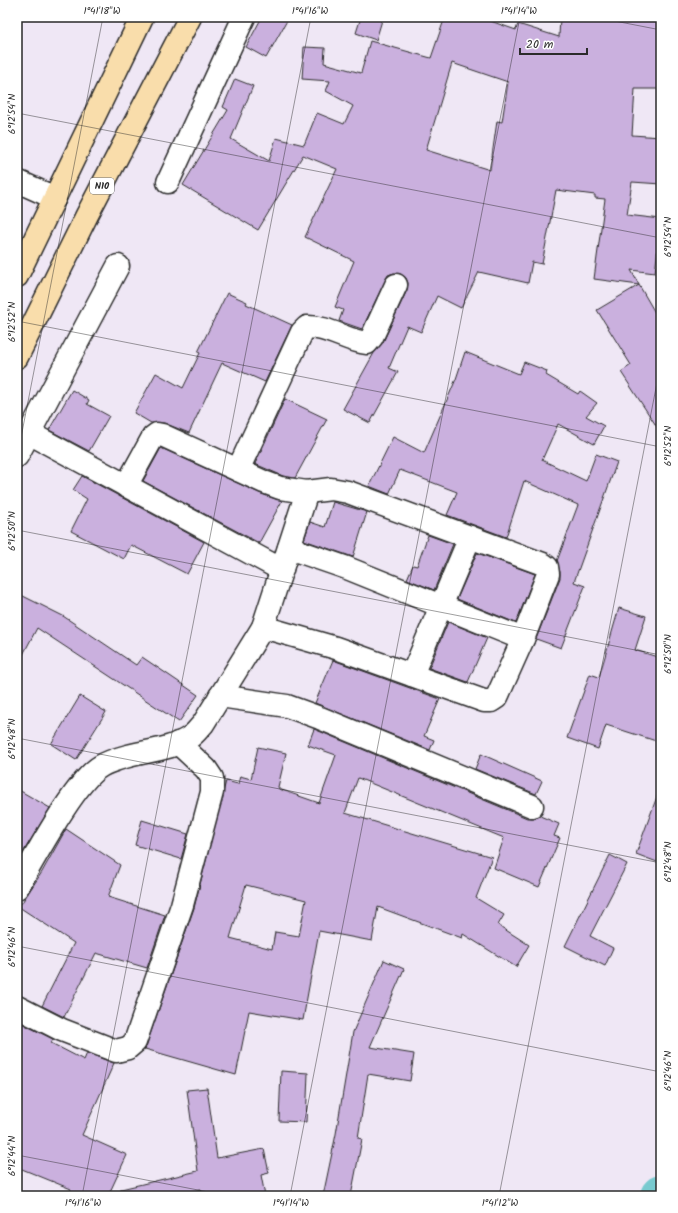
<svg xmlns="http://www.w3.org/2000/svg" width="678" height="1213" font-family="Kalam,sans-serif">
  <rect width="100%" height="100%" fill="#efe7f5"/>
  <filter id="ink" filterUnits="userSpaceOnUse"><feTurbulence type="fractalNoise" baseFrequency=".025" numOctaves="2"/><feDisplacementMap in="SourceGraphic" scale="8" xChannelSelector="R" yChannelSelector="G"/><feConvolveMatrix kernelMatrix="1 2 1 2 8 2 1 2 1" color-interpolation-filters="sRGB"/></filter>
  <g filter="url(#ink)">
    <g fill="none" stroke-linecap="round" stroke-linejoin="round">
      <polyline stroke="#78cacf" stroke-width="40" points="660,1196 661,1195"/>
    </g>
    <g fill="#cab0de" stroke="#2b2b2b" fill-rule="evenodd">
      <polygon points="262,17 289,17 266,58 246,47"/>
      <polygon points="361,17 383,17 376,40 356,33"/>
      <path d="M445 17H479L516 30 518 24 559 37 560 17H661V89H635L632 135 661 137V184L632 182 627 215 661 219 655 273 631 270 639 285 594 279 605 199 595 198V195L556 190 542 264 532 262 528 283 479 272 461 308 437 296 421 332 407 326 389 368 398 372 370 423 343 409 374 353 383 342 407 290 408 283 406 278 401 274 394 273 388 275 362 329 339 321 343 310 335 307 354 261 305 237 337 169 303 155 258 230 183 185 228 110 223 107 235 79 253 86 231 139 269 161 276 138 304 145 317 113 344 124 353 106 326 91 330 81 302 79 304 47 325 48 324 63 361 73 370 41 431 58ZM452 63 508 82 502 122 497 121 490 170 426 150Z"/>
      <polygon points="639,285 661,323 661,433 621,372 631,365 597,310"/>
      <polygon points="227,293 247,302 246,304 292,325 265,382 222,363 189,433 164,423 151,423 134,413 156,373 183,388 200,353 198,352"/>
      <polygon points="465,352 519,374 524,362 547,371 546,375 578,394 580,391 597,403 586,416 604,426 594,444 558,424 542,460 586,481 596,454 617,462 574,582 585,586 561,648 536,639 560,578 560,572 557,561 578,505 524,481 506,537 447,515 457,492 400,470 389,494 369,486 393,437 424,453 456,379"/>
      <polygon points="72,390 89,400 87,404 109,416 89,451 49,430"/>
      <polygon points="285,399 327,419 295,478 283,476 255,464"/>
      <polygon points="161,448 259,493 282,501 259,543 143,481"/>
      <polygon points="82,476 204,542 187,574 131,545 124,559 71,531 87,499 73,490"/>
      <polygon points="333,502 367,512 353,557 304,540 310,522 325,527"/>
      <polygon points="428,535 453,544 434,590 407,579 413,565 417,566"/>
      <polygon points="477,553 535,574 516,623 457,599"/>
      <polygon points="17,593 63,616 136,665 142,657 198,695 179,722 37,628 17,666"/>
      <polygon points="619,608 646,616 635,650 661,658 661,724 656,741 606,725 598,749 567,738 590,674 599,677"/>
      <polygon points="448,622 487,638 468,682 429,668"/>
      <polygon points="333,660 440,699 424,736 434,740 430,750 315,703"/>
      <polygon points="80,696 106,712 76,760 51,744"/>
      <path d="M314 729 527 818H534L540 816 559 824 554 836 560 838 539 887 494 868 504 838 358 778 345 813 492 857 476 898 504 915 498 925 529 945 516 967 463 934 462 938 378 907 372 941 319 931 303 1020 249 1011 236 1075 145 1049 194 908 226 781 238 784 240 776 251 779 258 747 286 753 278 787 279 789 319 803 336 755 308 745ZM246 885 306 900 299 936 275 932 272 949 230 938Z"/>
      <polygon points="481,754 542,781 536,794 475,769"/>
      <polygon points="17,789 50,808 19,859 17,858"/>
      <polygon points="659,791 661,791 661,851 657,862 636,854"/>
      <polygon points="142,820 188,834 181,859 135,845"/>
      <polygon points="66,829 120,865 108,897 165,915 147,968 96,953 64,1017 42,1006 74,943 19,907 42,872"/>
      <polygon points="610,855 627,864 590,936 613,948 605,966 565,946"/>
      <polygon points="384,960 404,969 370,1047 414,1054 410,1081 368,1074 358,1138 362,1139 351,1196 323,1196 336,1134 353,1032"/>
      <polygon points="17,1021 53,1039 51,1043 84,1060 87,1053 114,1063 82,1135 127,1155 108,1196 68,1196 71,1189 17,1167"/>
      <polygon points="281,1071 308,1073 306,1122 279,1121"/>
      <polygon points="207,1088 217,1158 264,1149 269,1173 261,1175 265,1196 202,1196 201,1189 173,1196 122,1196 121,1189 198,1171 187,1090"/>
    </g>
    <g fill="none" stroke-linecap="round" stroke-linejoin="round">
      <defs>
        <g id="minor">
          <polyline points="17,181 55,198"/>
          <polyline points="168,182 244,17"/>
          <polyline points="29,433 282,570"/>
          <polyline points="17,456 118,266"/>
          <path d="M238 470 302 332 307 327C328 326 346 341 367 343L372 337 396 285"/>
          <polyline points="126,486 153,437 157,434 162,435 264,482 280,488 307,492 331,489 348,492 543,564 547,567 548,574 523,639 497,697 491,701 484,701 336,648 263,627"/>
          <polyline points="289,548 347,568 523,639"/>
          <polyline points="412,675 470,537"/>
          <polyline points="220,696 287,706 320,718 532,806"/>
          <path d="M17 888C34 859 75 781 101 766 127 751 168 753 190 737 195 734 199 728 203 724L263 627 307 492"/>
          <polyline points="17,1007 62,1030 116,1051 128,1048 135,1042 182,905 212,792 212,778 206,769 178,743"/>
        </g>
        <g id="major">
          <polyline points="17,276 142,17"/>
          <polyline points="17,357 87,215 190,17"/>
        </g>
      </defs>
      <use href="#minor" stroke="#2b2b2b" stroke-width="25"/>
      <use href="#major" stroke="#2b2b2b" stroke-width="25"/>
      <use href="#minor" stroke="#fff" stroke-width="22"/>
      <use href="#major" stroke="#f9ddab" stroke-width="22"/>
    </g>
  </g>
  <path fill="none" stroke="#2b2b2b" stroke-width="1" stroke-opacity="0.45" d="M594 17 661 30M17 113 661 238M17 321 661 447M17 458 103 17M17 530 661 655M17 738 661 863M17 946 661 1072M17 1155 229 1196M82 1196 311 17M290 1196 520 17M499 1196 661 362"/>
  <g text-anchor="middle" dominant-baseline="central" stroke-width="3" stroke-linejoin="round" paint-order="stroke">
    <rect fill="#fff" stroke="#6b6b6b" stroke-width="1" x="90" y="178" width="24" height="16" rx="3"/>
    <g font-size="10" font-weight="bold" fill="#2b2b2b">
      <text x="102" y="186">N10</text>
    </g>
  </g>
  <rect width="678" height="1213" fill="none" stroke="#fff" stroke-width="44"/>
  <path d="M520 48v6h67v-6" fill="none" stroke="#2b2b2b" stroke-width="2"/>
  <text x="526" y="48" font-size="12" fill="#2b2b2b" stroke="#ffffff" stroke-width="3" paint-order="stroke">20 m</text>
  <rect x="22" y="22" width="634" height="1169" fill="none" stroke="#2b2b2b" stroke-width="1.5"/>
  <g font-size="10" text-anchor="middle" fill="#2b2b2b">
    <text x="102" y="14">1°41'18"W</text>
    <text x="310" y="14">1°41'16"W</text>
    <text x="519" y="14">1°41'14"W</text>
    <text transform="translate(11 114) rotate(-90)" y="4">6°12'54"N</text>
    <text transform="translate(667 237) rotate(-90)" y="4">6°12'54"N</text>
    <text transform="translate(11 322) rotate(-90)" y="4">6°12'52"N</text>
    <text transform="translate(667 446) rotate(-90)" y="4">6°12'52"N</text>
    <text transform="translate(11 531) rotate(-90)" y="4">6°12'50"N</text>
    <text transform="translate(667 654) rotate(-90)" y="4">6°12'50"N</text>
    <text transform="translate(11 739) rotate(-90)" y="4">6°12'48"N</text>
    <text transform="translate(667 862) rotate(-90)" y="4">6°12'48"N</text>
    <text transform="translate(11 947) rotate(-90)" y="4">6°12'46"N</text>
    <text transform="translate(667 1071) rotate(-90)" y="4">6°12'46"N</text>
    <text transform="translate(11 1156) rotate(-90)" y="4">6°12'44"N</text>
    <text x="83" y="1206">1°41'16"W</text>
    <text x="291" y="1206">1°41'14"W</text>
    <text x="500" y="1206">1°41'12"W</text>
  </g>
</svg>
